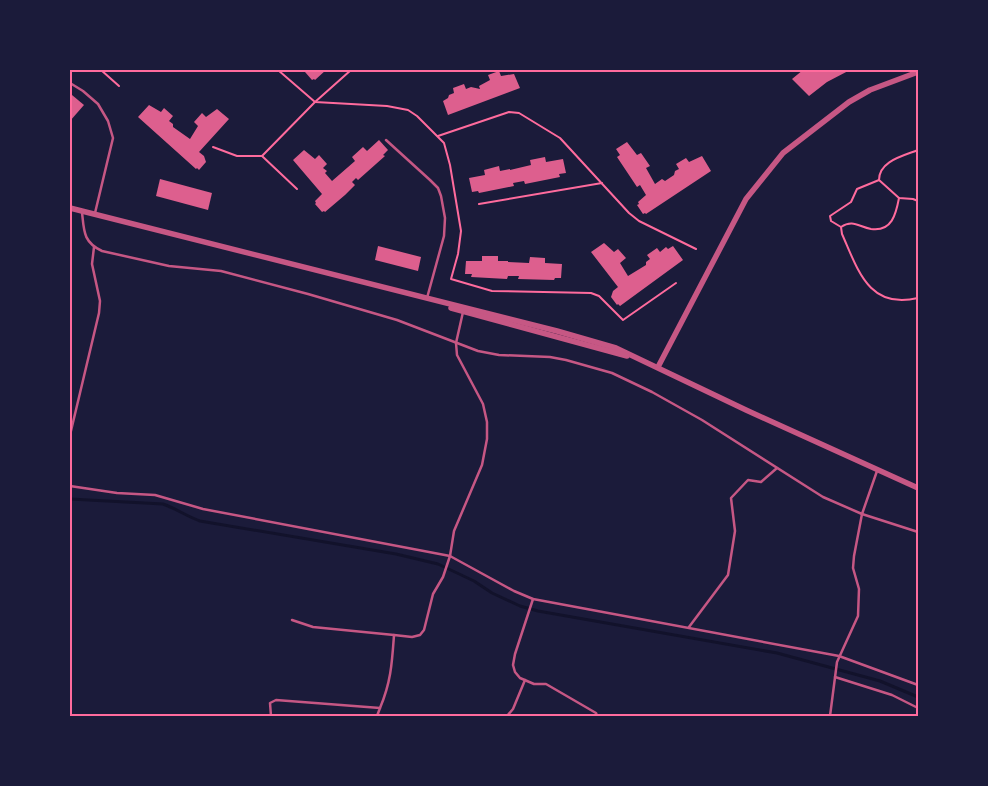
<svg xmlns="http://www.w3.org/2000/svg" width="988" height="786" font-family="'Archivo Narrow',sans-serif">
  <rect width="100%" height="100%" fill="#1b1b3a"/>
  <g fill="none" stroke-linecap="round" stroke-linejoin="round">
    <path stroke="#12122b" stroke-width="3" d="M70 499 163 504C177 509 186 516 200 521L396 554 438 564 474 581 492 593 520 606 538 611 777 653 880 681 918 697"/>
  </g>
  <g fill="#dd5f8e">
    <polygon points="307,70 326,70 315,80 314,79 312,80 305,72"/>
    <polygon points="803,70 850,70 827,82 809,96 792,79"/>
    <polygon points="499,71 501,76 514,74 520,88 448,115 443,101 448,98 449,95 454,93 453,88 464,84 466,89 471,87 480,89 479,86 490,80 488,75"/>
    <polygon points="72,95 84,105 70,121 70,97"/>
    <polygon points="149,105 161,112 164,108 173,116 169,121 173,124 173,127 190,139 198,126 194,122 202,113 206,117 217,109 229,119 199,152 204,156 206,162 199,170 197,168 196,169 138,117"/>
    <polygon points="379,140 388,150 383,155 385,156 358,180 356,178 352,182 355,185 345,195 325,212 324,211 322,212 315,204 316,203 315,201 322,194 293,160 304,150 315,159 319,155 327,164 323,168 327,171 325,173 332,181 355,161 352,157 363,147 367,151"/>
    <polygon points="627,142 637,155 641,153 650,166 646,168 655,184 662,179 665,181 674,175 675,171 679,169 676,164 686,158 689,162 702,156 711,171 646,214 645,213 643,214 637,205 639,204 638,202 646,195 640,185 637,187 617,157 620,155 616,149"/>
    <polygon points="545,157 546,162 563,159 566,173 559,174 560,177 525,184 524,181 513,183 514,186 479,193 478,191 472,192 469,178 485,175 484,170 499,166 500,171 510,169 510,170 531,165 530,160"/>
    <polygon points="160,179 212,193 208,210 156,196"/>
    <polygon points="604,243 614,252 618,249 626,258 620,263 628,276 646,265 646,262 650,259 647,255 657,248 660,252 666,247 668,249 673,246 683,260 620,306 618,304 617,305 611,297 613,291 618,287 591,252"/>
    <polygon points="378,246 421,257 418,271 375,260"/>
    <polygon points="482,256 498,256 498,261 508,261 508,262 529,263 530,257 545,258 545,263 562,264 561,278 555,278 554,280 518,279 519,276 508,276 507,279 471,277 472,274 465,274 466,261 482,261"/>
  </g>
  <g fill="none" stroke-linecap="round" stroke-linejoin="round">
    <g stroke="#ff6b9d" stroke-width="2">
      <polyline points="101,70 119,86"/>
      <polyline points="278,70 315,102 387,106 408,110 417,116 444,143 450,165 461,231 458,254 451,279 492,291 591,293 599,296 623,320 676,283"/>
      <polyline points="438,136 509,112 519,113 560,138 629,213 639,221 696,249"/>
      <polyline points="213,147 237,156 262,156 315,102 351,70"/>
      <path d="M918 150C903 156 879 161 879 180L899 198 913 199 918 201"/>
      <polyline points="262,156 297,189"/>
      <path d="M899 198C896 214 892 232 871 229 859 227 853 219 841 227L842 234C858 270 869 310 918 298"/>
      <polyline points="479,204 602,183"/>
      <polyline points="841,227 831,221 830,216 851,202 857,189 879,180"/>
    </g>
    <g stroke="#c65784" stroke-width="2.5">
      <polyline points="70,83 83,91 98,104 108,121 113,138 95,213"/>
      <polyline points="386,140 430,180 438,188 441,196 445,218 444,236 427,298"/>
      <path d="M82 212C84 231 83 242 102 251L169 266 221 271 308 294 397 320 478 351 499 355 550 357 566 360 612 373 652 392 702 420 823 497 862 514 918 532"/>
      <polyline points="463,312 456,343 457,355 483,404 487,422 487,439 482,465 454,531 450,556 514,591 533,599 839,656 918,685"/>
      <polyline points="70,435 99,313 100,301 92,264 94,247"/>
      <path d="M70 486 117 493 155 495 203 509 450 556 443 577 433 594 424 630 420 635 412 637 394 635C392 663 391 682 380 708"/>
      <polyline points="533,599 515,654 513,665 515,672 520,678 534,684 546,684 596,713 597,716"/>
      <polyline points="292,620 313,627 394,635"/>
      <polyline points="689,627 728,575 735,531 731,498 748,480 761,482 777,468"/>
      <polyline points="835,677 892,695 918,708"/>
      <polyline points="271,716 270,703 276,700 380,708 377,716"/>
      <polyline points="507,716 513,709 525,680"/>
      <polyline points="830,716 837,662 858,616 859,589 853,568 854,556 862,514 877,471"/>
    </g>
    <g stroke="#c65784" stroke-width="5.5">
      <polyline points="70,208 557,331 616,348 746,410 918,488"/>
      <polyline points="451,308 627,356"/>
      <polyline points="658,367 746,199 783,153 849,102 870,90 918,72"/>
    </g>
  </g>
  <rect width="988" height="786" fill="none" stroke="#1b1b3a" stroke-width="142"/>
  <rect x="71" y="71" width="846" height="644" fill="none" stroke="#ff6b9d" stroke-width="2"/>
</svg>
